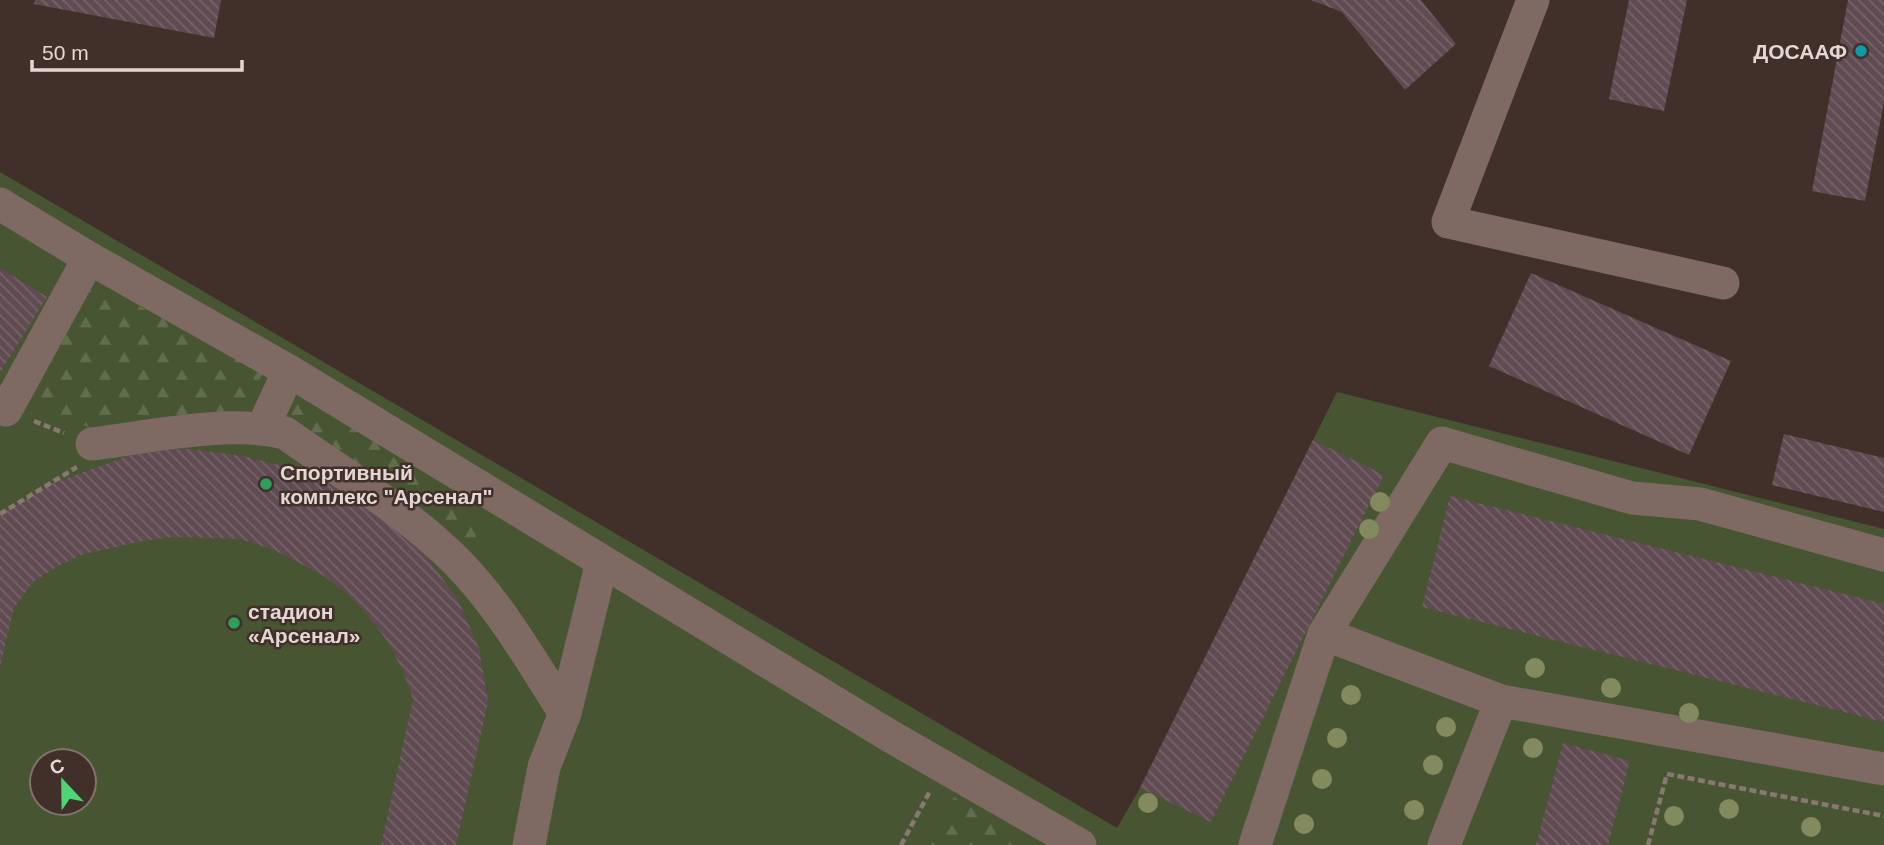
<svg xmlns="http://www.w3.org/2000/svg" width="1884" height="845" font-family="Arial,sans-serif">
  <defs>
    <pattern id="forest-firs" width="22" height="20" patternUnits="userSpaceOnUse" patternTransform="scale(1.75)"><rect width="22" height="20" fill="#485532"/><path d="M5 1l3.5 6h-7zM16 11l3.5 6h-7z" fill="#626d4f"/></pattern>
    <pattern id="building-back-hatch" width="6" height="6" patternUnits="userSpaceOnUse" patternTransform="scale(1.75)"><rect width="6" height="6" fill="#5f4b51"/><path d="M-1 5l2 2M0 0l6 6M5-1l2 2" fill="none" stroke="#766469"/></pattern>
  </defs>
  <rect width="100%" height="100%" fill="#413029"/>
  <path fill="#485532" fill-rule="evenodd" d="M0 172 1117 828 1140 788 1337 392 1884 529V845H0ZM42 761H84V803H42Z"/>
  <g fill="url(#forest-firs)">
    <polygon points="93,282 264,371 241,415 95,430 31,402"/>
    <polygon points="294,390 485,509 470,557 281,422"/>
    <polygon points="954,797 1032,845 927,845"/>
  </g>
  <g fill="url(#building-back-hatch)">
    <polygon points="35,0 221,0 214,38 34,4"/>
    <polygon points="1311,0 1421,0 1456,44 1405,90 1342,12"/>
    <polygon points="1629,0 1687,0 1664,111 1609,99"/>
    <polygon points="1848,0 1884,0 1884,102 1865,201 1812,191"/>
    <polygon points="0,268 47,297 0,373"/>
    <polygon points="1531,273 1731,361 1689,455 1489,366"/>
    <polygon points="1784,434 1884,458 1884,512 1772,485"/>
    <polygon points="1313,440 1384,475 1211,822 1140,788"/>
    <polygon points="187,449 243,456 294,469 341,488 384,514 424,554 457,598 479,648 488,702 456,845 381,845 413,699 403,671 388,642 369,617 346,593 324,576 272,549 240,539 172,537 143,541 84,554 58,566 32,583 14,608 0,666 0,517 6,511 53,483 95,468 139,452"/>
    <polygon points="1450,496 1884,604 1884,722 1422,607"/>
    <polygon points="1563,743 1630,761 1608,845 1536,845"/>
  </g>
  <g fill="none" stroke-linecap="round" stroke-linejoin="round">
    <g stroke="#877872" stroke-width="4.5" stroke-dasharray="7 3.5" stroke-linecap="butt">
      <polyline points="34,421 64,433"/>
      <polyline points="0,514 77,467"/>
      <polyline points="901,845 930,791"/>
      <polyline points="1648,845 1667,774 1884,816"/>
    </g>
    <g stroke="#7e6a63" stroke-width="33">
      <polyline points="1533,0 1448,222 1723,283"/>
      <polyline points="0,204 89,258 289,371 890,736 1080,845"/>
      <polyline points="6,410 89,258"/>
      <polyline points="263,427 289,371"/>
      <path d="M92 444C149 437 230 419 285 433 343 474 406 511 456 561 500 605 531 661 565 713"/>
      <polyline points="1324,634 1501,701"/>
      <polyline points="529,845 544,767 565,713 602,562"/>
      <polyline points="1255,845 1324,634 1442,443 1632,498 1700,504 1884,555"/>
      <polyline points="1444,845 1501,701 1884,769"/>
    </g>
  </g>
  <g fill="#838b5e">
    <circle cx="1380" cy="502" r="10"/>
    <circle cx="1369" cy="529" r="10"/>
    <circle cx="1535" cy="668" r="10"/>
    <circle cx="1611" cy="688" r="10"/>
    <circle cx="1351" cy="695" r="10"/>
    <circle cx="1689" cy="713" r="10"/>
    <circle cx="1446" cy="727" r="10"/>
    <circle cx="1337" cy="738" r="10"/>
    <circle cx="1533" cy="748" r="10"/>
    <circle cx="1433" cy="765" r="10"/>
    <circle cx="1322" cy="779" r="10"/>
    <circle cx="1148" cy="803" r="10"/>
    <circle cx="1729" cy="809" r="10"/>
    <circle cx="1414" cy="810" r="10"/>
    <circle cx="1674" cy="816" r="10"/>
    <circle cx="1304" cy="824" r="10"/>
    <circle cx="1811" cy="827" r="10"/>
  </g>
  <circle fill="#0f9aa8" stroke="#413029" stroke-width="2.5" cx="1861" cy="51" r="7"/>
  <g fill="#2e9e5b" stroke="#413029" stroke-width="2.5">
    <circle cx="266" cy="484" r="7"/>
    <circle cx="234" cy="623" r="7"/>
  </g>
  <g text-anchor="middle" dominant-baseline="central" stroke-width="5" stroke-linejoin="round" paint-order="stroke">
    <g font-size="21" font-weight="bold" fill="#e3d7d3" stroke="#413029" text-anchor="start">
      <text x="1847" y="51" text-anchor="end">ДОСААФ</text>
      <text x="280" y="472">Спортивный<tspan x="280" dy="24">комплекс "Арсенал"</tspan></text>
      <text x="248" y="611">стадион<tspan x="248" dy="24">«Арсенал»</tspan></text>
    </g>
  </g>
  <g transform="translate(63 782) rotate(338)"><circle r="33" fill="#413029" stroke="#82736d" stroke-width="2"/>
  <path d="M0-5L12 26L0 18L-12 26Z" fill="#4ed676"/>
  <text y="-10" font-size="19" font-weight="bold" text-anchor="middle" fill="#e3d7d3">С</text>
  </g>
  <path d="M32 60v10h210v-10" fill="none" stroke="#e3d7d3" stroke-width="3.5"/>
  <text x="42" y="60" font-size="21" fill="#e3d7d3" stroke="#413029" stroke-width="5" paint-order="stroke">50 m</text>
</svg>
